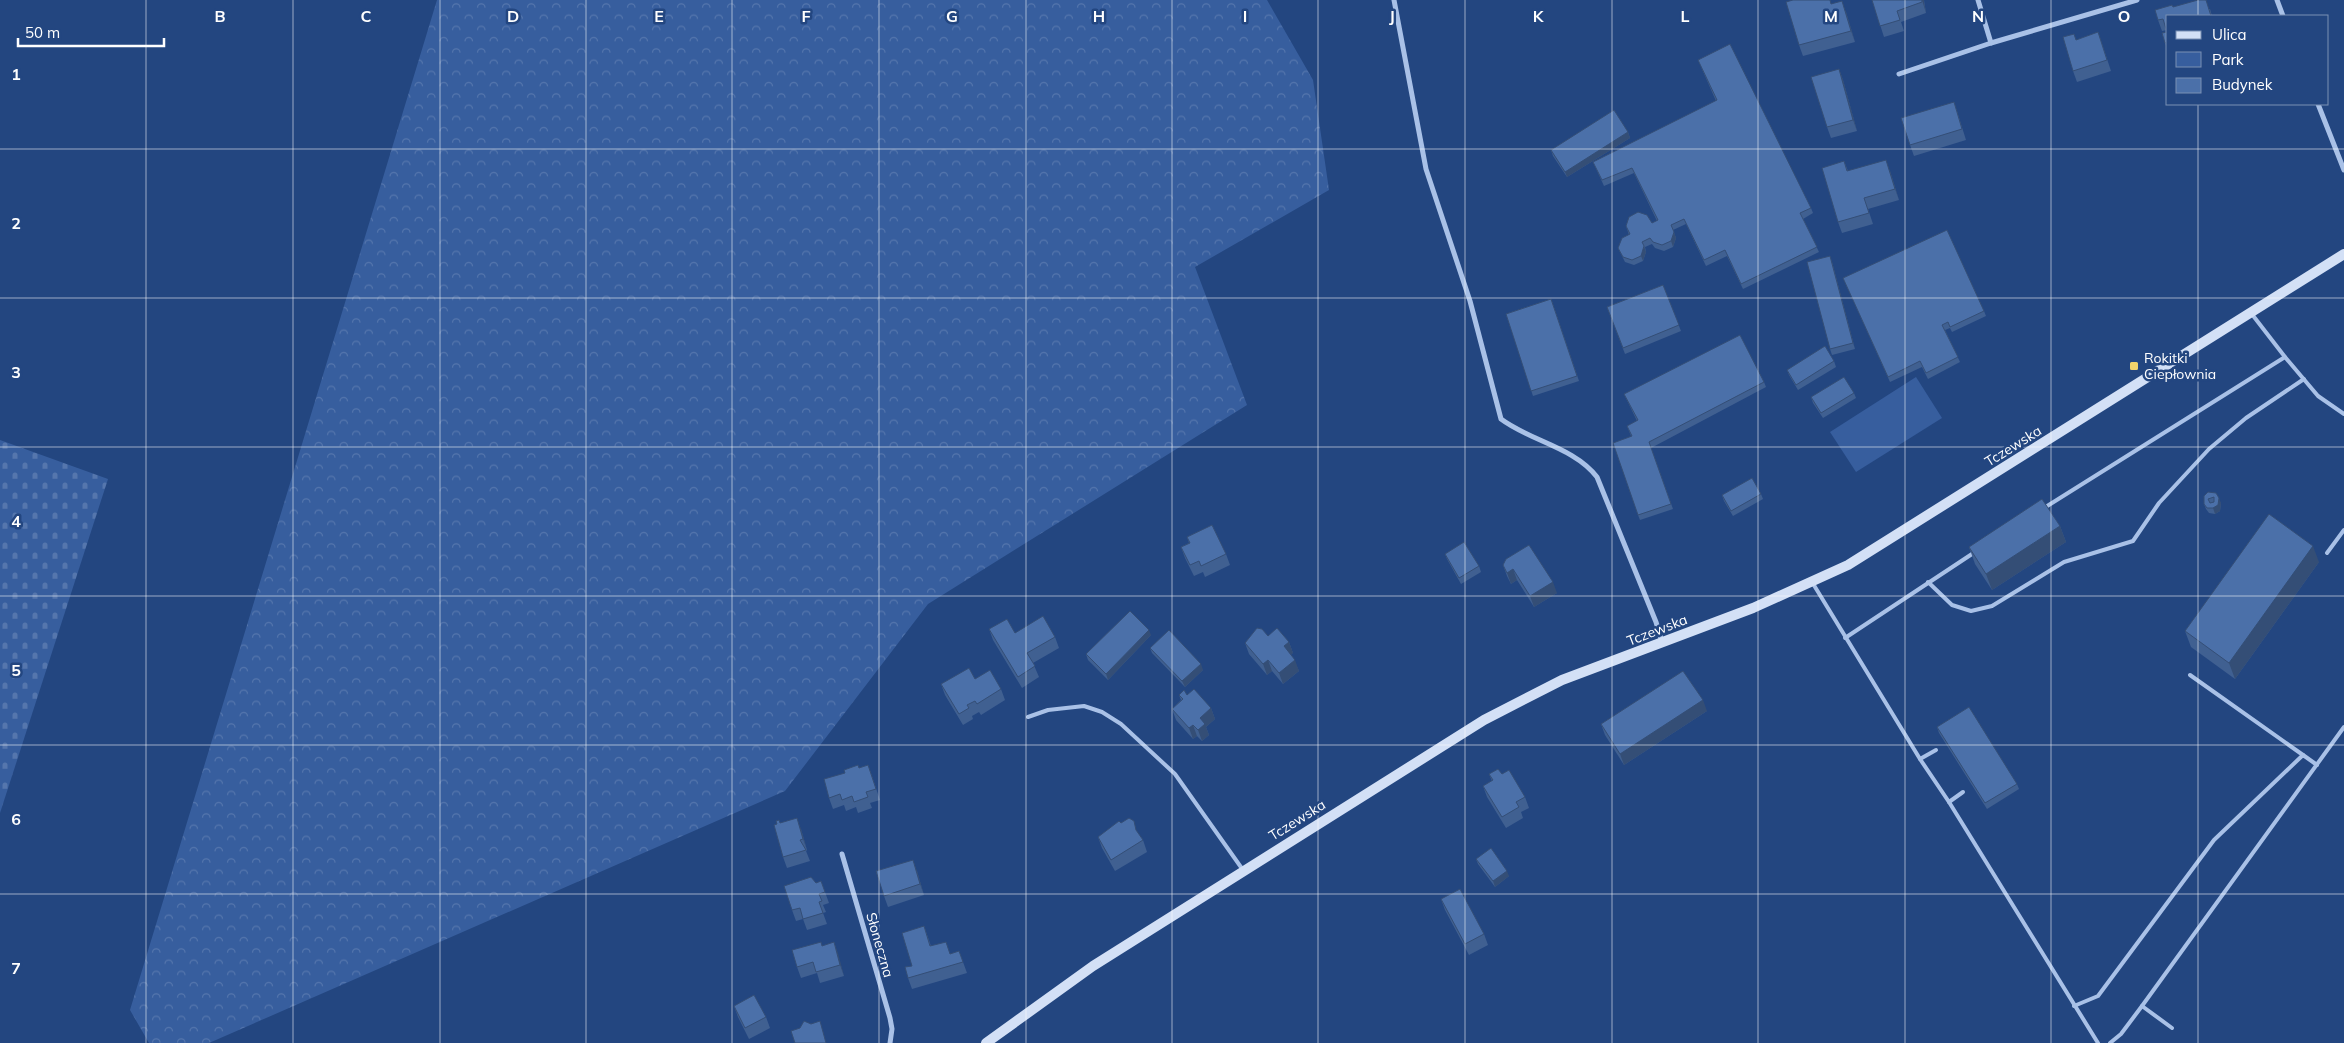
<svg xmlns="http://www.w3.org/2000/svg" width="2344" height="1043" font-family="Mulish,sans-serif">
  <defs>
    <pattern id="forest-crowns" width="20" height="18" patternUnits="userSpaceOnUse" patternTransform="scale(1.25)"><rect width="20" height="18" fill="#375e9e"/><path d="M2 6a3 3 0 1 1 6 0M12 15a3 3 0 1 1 6 0" fill="none" stroke="#5576ad"/></pattern>
    <pattern id="cemetery-stones" width="16" height="16" patternUnits="userSpaceOnUse" patternTransform="scale(1.25)"><rect width="16" height="16" fill="#375e9e"/><path d="M2 7V4a2 2 0 0 1 4 0v3zM10 15v-3a2 2 0 0 1 4 0v3z" fill="#5576ad"/></pattern>
  </defs>
  <rect width="100%" height="100%" fill="#234680"/>
  <polygon fill="url(#forest-crowns)" points="437,0 1267,0 1313,80 1329,190 1195,267 1247,405 928,604 785,791 209,1043 149,1043 130,1010"/>
  <polygon fill="url(#cemetery-stones)" points="0,440 108,479 0,813"/>
  <polygon fill="#375e9e" points="1916,377 1942,418 1856,472 1830,432"/>
  <g fill="none" stroke-linecap="round" stroke-linejoin="round">
    <g stroke="#a9c1e7" stroke-width="4">
      <polyline points="2251,313 2285,357 2318,396 2344,414"/>
      <polyline points="2044,508 2285,357"/>
      <polyline points="2327,553 2344,530"/>
      <polyline points="1812,582 1920,759 1949,802 2098,1043"/>
      <polyline points="1928,582 1952,605 1971,611 1992,606 2064,562 2133,541 2159,503 2209,449 2246,418 2304,379"/>
      <polyline points="1845,638 1975,552"/>
      <polyline points="2190,675 2303,755"/>
      <polyline points="1028,717 1048,710 1084,706 1102,712 1121,724 1175,774 1243,870"/>
      <polyline points="1920,759 1936,750"/>
      <polyline points="1949,802 1963,792"/>
      <polyline points="2074,1006 2098,996 2214,840 2303,755 2317,765"/>
      <polyline points="2142,1006 2172,1028"/>
      <polyline points="2110,1043 2121,1034 2142,1006 2344,727"/>
    </g>
    <g stroke="#a9c1e7" stroke-width="5">
      <path d="M1394 0 1426 169 1470 301 1501 419C1530 441 1574 447 1597 477L1656 622 1662 642"/>
      <polyline points="1978,0 1991,43"/>
      <polyline points="2277,0 2283,16"/>
      <polyline points="1899,74 1991,43 2137,0"/>
      <polyline points="2318,104 2344,170"/>
      <polyline points="842,854 890,1018 892,1029 890,1043"/>
    </g>
    <polyline stroke="#d3e0f6" stroke-width="10" points="986,1043 1093,966 1484,720 1562,680 1753,608 1848,565 2344,254"/>
  </g>
  <g fill="#406091">
    <polygon points="1872,0 1924,0 1926,13 1901,22 1904,31 1884,37"/>
    <polygon points="1832,4 1846,12 1855,42 1803,56 1799,45"/>
    <polygon points="2173,7 2210,9 2212,16 2168,16 2168,51 2165,43 2167,32 2167,30 2162,31 2158,20"/>
    <polygon points="2098,32 2111,71 2077,82 2073,71 2076,40"/>
    <polygon points="1698,60 1811,208 1813,213 1803,219 1819,252 1743,289 1727,256 1706,266 1686,224 1673,230 1676,238 1673,247 1664,251 1655,248 1652,244 1645,247 1646,252 1643,261 1634,265 1625,262 1618,248 1629,235 1626,226 1652,223 1657,221 1634,173 1604,186 1593,162 1716,101"/>
    <polygon points="1839,69 1843,80 1857,131 1831,138 1827,127"/>
    <polygon points="1954,102 1966,140 1914,156 1910,145"/>
    <polygon points="1628,132 1630,138 1567,177 1553,156 1551,150"/>
    <polygon points="1844,161 1848,171 1890,171 1899,200 1868,209 1873,224 1842,233 1838,222"/>
    <polygon points="1832,262 1855,349 1832,355 1830,349"/>
    <polygon points="1843,278 1984,311 1986,316 1952,332 1950,328 1945,330 1960,362 1928,379 1922,367 1890,382"/>
    <polygon points="1663,285 1681,331 1625,354 1607,307"/>
    <polygon points="1551,299 1579,381 1533,396 1506,314"/>
    <polygon points="1834,361 1836,367 1798,390 1789,375 1787,370"/>
    <polygon points="1764,382 1766,387 1651,448 1673,509 1640,520 1638,515 1631,436 1627,426 1637,421 1624,394"/>
    <polygon points="1854,393 1856,398 1823,418 1813,403 1811,397"/>
    <polygon points="2208,492 2221,503 2220,511 2215,514 2209,513 2206,509 2204,504"/>
    <polygon points="1761,494 1763,499 1733,516 1724,501 1722,495"/>
    <polygon points="2060,526 2066,542 1992,590 1975,564 1969,547"/>
    <polygon points="1187,537 1226,554 1230,565 1205,577 1203,572 1194,576 1185,558 1181,547 1189,543"/>
    <polygon points="1445,554 1479,566 1481,572 1461,584 1447,559"/>
    <polygon points="2319,562 2235,679 2191,647 2185,631"/>
    <polygon points="1503,565 1557,593 1534,607 1517,580 1511,584 1507,576"/>
    <polygon points="989,629 1015,633 1055,637 1059,648 1033,663 1039,677 1022,688 993,640"/>
    <polygon points="1151,635 1108,680 1088,660 1086,654"/>
    <polygon points="1268,636 1289,642 1293,653 1291,654 1299,671 1283,684 1272,671 1267,675 1249,654 1245,643"/>
    <polygon points="1150,648 1203,670 1185,687 1152,653"/>
    <polygon points="975,679 1001,689 1005,700 981,715 979,712 972,716 973,719 963,725 945,695 941,684"/>
    <polygon points="1179,695 1211,708 1215,719 1206,727 1209,735 1202,741 1197,736 1193,739 1176,720 1172,709 1181,700"/>
    <polygon points="1707,711 1624,765 1605,735 1601,724"/>
    <polygon points="1937,727 2017,784 2019,789 1987,809 1939,733"/>
    <polygon points="868,765 880,800 870,803 872,808 858,813 856,807 846,811 844,805 833,809 829,798 859,768"/>
    <polygon points="1489,774 1502,774 1525,797 1529,808 1521,812 1523,818 1506,828 1487,797 1483,786 1492,781"/>
    <polygon points="780,823 801,829 807,850 806,851 810,861 787,868 783,857"/>
    <polygon points="1121,823 1138,833 1143,840 1147,852 1115,871 1102,848 1098,837"/>
    <polygon points="1476,859 1509,876 1495,887 1478,864"/>
    <polygon points="917,871 924,895 888,907 884,896"/>
    <polygon points="816,883 825,892 829,903 823,905 826,912 823,913 827,924 807,930 803,919 796,921 792,910"/>
    <polygon points="1441,899 1484,934 1488,945 1469,955 1445,910"/>
    <polygon points="924,926 931,946 951,954 959,951 967,973 912,989 908,978"/>
    <polygon points="834,942 844,976 820,983 817,973 801,978 797,967 823,946"/>
    <polygon points="734,1006 766,1017 770,1028 749,1039 738,1017"/>
  </g>
  <g fill="#344e76">
    <polygon points="1922,0 1924,0 1924,2 1926,13"/>
    <polygon points="1842,1 1846,12 1855,42 1851,31"/>
    <polygon points="1839,69 1843,80 1857,131 1853,120"/>
    <polygon points="1628,132 1630,138 1567,177 1565,172"/>
    <polygon points="1886,160 1890,171 1899,200 1895,189"/>
    <polygon points="1674,232 1676,238 1673,247 1671,241"/>
    <polygon points="1644,246 1646,252 1643,261 1641,256"/>
    <polygon points="1830,256 1832,262 1855,349 1853,343"/>
    <polygon points="2219,498 2221,503 2220,511 2215,514 2213,508"/>
    <polygon points="2060,526 2066,542 1992,590 1986,574"/>
    <polygon points="2313,546 2319,562 2235,679 2229,663"/>
    <polygon points="1513,569 1517,580 1511,584 1507,573"/>
    <polygon points="1553,582 1557,593 1534,607 1530,596"/>
    <polygon points="1149,630 1151,635 1108,680 1106,674"/>
    <polygon points="1289,642 1293,653 1288,657 1284,646"/>
    <polygon points="1268,660 1272,671 1267,675 1263,664"/>
    <polygon points="1295,660 1299,671 1283,684 1279,673"/>
    <polygon points="1201,664 1203,670 1185,687 1182,681"/>
    <polygon points="1703,700 1707,711 1624,765 1620,754"/>
    <polygon points="1211,708 1215,719 1206,727 1209,735 1202,741 1198,730 1200,718"/>
    <polygon points="1193,725 1197,736 1193,739 1189,728"/>
    <polygon points="797,818 801,829 807,850 803,839"/>
    <polygon points="913,860 917,871 924,895 920,884"/>
    <polygon points="1507,871 1509,876 1495,887 1493,881"/>
    <polygon points="834,942 838,953 844,976 840,965"/>
  </g>
  <g fill="#4b70a9" stroke="#344e76" fill-rule="evenodd">
    <polygon points="1793,0 1830,0 1831,4 1842,1 1851,31 1799,45 1786,2"/>
    <polygon points="1872,0 1922,0 1922,2 1897,11 1900,20 1880,26"/>
    <polygon points="2198,0 2206,0 2211,16 2168,16 2168,42 2165,43 2162,33 2167,32 2163,19 2158,20 2155,10 2172,5 2173,7"/>
    <polygon points="2098,32 2107,60 2073,71 2063,37 2074,34 2076,40"/>
    <polygon points="1730,44 1811,208 1800,213 1817,247 1741,284 1725,250 1704,260 1684,219 1671,225 1674,232 1671,241 1662,245 1653,242 1650,238 1642,242 1644,246 1641,256 1632,260 1623,257 1618,248 1622,238 1630,234 1626,226 1629,217 1638,212 1647,215 1652,223 1658,220 1632,168 1602,180 1593,162 1717,100 1698,60"/>
    <polygon points="1839,69 1853,120 1827,127 1811,77"/>
    <polygon points="1954,102 1962,129 1910,145 1901,118"/>
    <polygon points="1614,110 1628,132 1565,172 1551,150"/>
    <polygon points="1886,160 1895,189 1864,198 1869,213 1838,222 1822,168 1844,161 1847,171"/>
    <polygon points="1947,230 1984,311 1950,327 1948,322 1942,325 1958,357 1926,373 1920,361 1888,377 1843,278"/>
    <polygon points="1830,256 1853,343 1830,349 1807,262"/>
    <polygon points="1663,285 1679,325 1623,348 1607,307"/>
    <polygon points="1551,299 1577,376 1531,391 1506,314"/>
    <polygon points="1740,335 1764,382 1649,442 1671,504 1638,515 1613,443 1632,436 1627,426 1638,420 1624,394"/>
    <polygon points="1825,346 1834,361 1796,385 1787,370"/>
    <polygon points="1844,377 1854,393 1821,413 1811,397"/>
    <polygon points="1752,478 1761,494 1731,511 1722,495"/>
    <path d="M2208 492 2216 493 2219 498 2218 505 2213 508H2207L2204 504V496ZM2214 497V502L2210 503 2208 499Z"/>
    <polygon points="2042,499 2060,526 1986,574 1969,547"/>
    <polygon points="2269,514 2313,546 2229,663 2185,631"/>
    <polygon points="1212,525 1226,554 1201,566 1199,561 1190,565 1181,547 1190,543 1187,537"/>
    <polygon points="1464,542 1479,566 1459,578 1445,554"/>
    <polygon points="1529,545 1553,582 1530,596 1513,569 1507,573 1503,565 1506,559"/>
    <polygon points="1130,611 1149,630 1106,674 1086,654"/>
    <polygon points="1043,616 1055,637 1027,653 1035,666 1018,677 989,629 1007,619 1015,633"/>
    <polygon points="1257,628 1262,629 1268,636 1277,628 1289,642 1284,646 1295,660 1279,673 1268,660 1263,664 1245,643"/>
    <polygon points="1169,630 1201,664 1182,681 1150,648"/>
    <polygon points="969,668 975,679 990,670 1001,689 977,704 975,701 967,705 969,708 959,714 941,684"/>
    <polygon points="1683,671 1703,700 1620,754 1601,724"/>
    <polygon points="1194,689 1211,708 1200,718 1205,724 1198,730 1193,725 1189,728 1172,709 1183,699 1179,695 1184,690 1187,695"/>
    <polygon points="1969,707 2017,784 1985,803 1937,727"/>
    <polygon points="858,765 859,768 868,765 876,789 866,792 868,797 854,802 852,796 842,800 840,794 829,798 824,779 845,773 844,770"/>
    <polygon points="1498,769 1502,774 1509,770 1525,797 1516,802 1519,807 1502,817 1483,786 1493,780 1489,774"/>
    <polygon points="797,818 803,839 800,840 806,850 783,857 774,825 777,824 776,821 779,820 780,823"/>
    <polygon points="1129,818 1134,821 1136,830 1143,840 1111,860 1098,837 1119,821 1121,823"/>
    <polygon points="1491,848 1507,871 1493,881 1476,859"/>
    <polygon points="913,860 920,884 884,896 876,871"/>
    <polygon points="811,877 816,883 821,881 825,892 819,894 822,901 819,902 823,913 803,919 800,908 792,910 784,886"/>
    <polygon points="1460,889 1484,934 1465,944 1441,899"/>
    <polygon points="924,926 930,946 946,942 950,954 959,951 963,962 908,978 905,967 912,966 902,933"/>
    <polygon points="821,942 822,946 834,942 840,965 816,972 813,962 797,967 792,950"/>
    <polygon points="754,995 766,1017 745,1028 734,1006"/>
    <polygon points="804,1021 811,1024 820,1021 826,1043 795,1043 791,1031 800,1028"/>
  </g>
  <path fill="none" stroke="#fff" stroke-width="1" stroke-opacity="0.55" d="M146 0V1043M293 0V1043M440 0V1043M586 0V1043M732 0V1043M879 0V1043M1026 0V1043M1172 0V1043M1318 0V1043M1465 0V1043M1612 0V1043M1758 0V1043M1905 0V1043M2051 0V1043M2198 0V16M2198 104V1043M0 149H2344M0 298H2344M0 447H2344M0 596H2344M0 745H2344M0 894H2344"/>
  <rect fill="#f2d46c" stroke="#234680" stroke-width="2" x="2129" y="361" width="10" height="10" rx="2.5"/>
  <g text-anchor="middle" dominant-baseline="central" stroke-width="5" stroke-linejoin="round" paint-order="stroke">
    <g font-size="14" fill="#fff" stroke="#234680" text-anchor="start">
      <text x="2144" y="358">Rokitki<tspan x="2144" dy="16">Ciepłownia</tspan></text>
    </g>
    <g font-size="14" fill="#fff" stroke="#234680">
      <text transform="translate(2013 446) rotate(-32)">Tczewska</text>
      <text transform="translate(1657 630) rotate(-21)">Tczewska</text>
      <text transform="translate(1297 820) rotate(-32)">Tczewska</text>
      <text transform="translate(880 945) rotate(74)">Słoneczna</text>
    </g>
  </g>
  <g font-size="16" text-anchor="middle" font-weight="bold" fill="#fff" stroke="#234680" stroke-width="5" stroke-linejoin="round" paint-order="stroke">
    <text x="220" y="22">B</text>
    <text x="366" y="22">C</text>
    <text x="513" y="22">D</text>
    <text x="659" y="22">E</text>
    <text x="806" y="22">F</text>
    <text x="952" y="22">G</text>
    <text x="1099" y="22">H</text>
    <text x="1245" y="22">I</text>
    <text x="1392" y="22">J</text>
    <text x="1538" y="22">K</text>
    <text x="1685" y="22">L</text>
    <text x="1831" y="22">M</text>
    <text x="1978" y="22">N</text>
    <text x="2124" y="22">O</text>
    <text x="16" y="80">1</text>
    <text x="16" y="229">2</text>
    <text x="16" y="378">3</text>
    <text x="16" y="527">4</text>
    <text x="16" y="676">5</text>
    <text x="16" y="825">6</text>
    <text x="16" y="974">7</text>
  </g>
  <rect x="2166" y="15" width="162" height="90" fill="#234680" stroke="#7b90b3"/>
  <rect x="2176" y="31" width="25" height="8" fill="#d3e0f6" stroke="#7b90b3"/>
  <text x="2212" y="40" font-size="15" fill="#ffffff">Ulica</text>
  <rect x="2176" y="52" width="25" height="15" fill="#375e9e" stroke="#7b90b3"/>
  <text x="2212" y="65" font-size="15" fill="#ffffff">Park</text>
  <rect x="2176" y="78" width="25" height="15" fill="#4b70a9" stroke="#7b90b3"/>
  <text x="2212" y="90" font-size="15" fill="#ffffff">Budynek</text>
  <path d="M18 38v8h146v-8" fill="none" stroke="#ffffff" stroke-width="2.5"/>
  <text x="25" y="38" font-size="15" fill="#ffffff" stroke="#234680" stroke-width="4" paint-order="stroke">50 m</text>
</svg>
